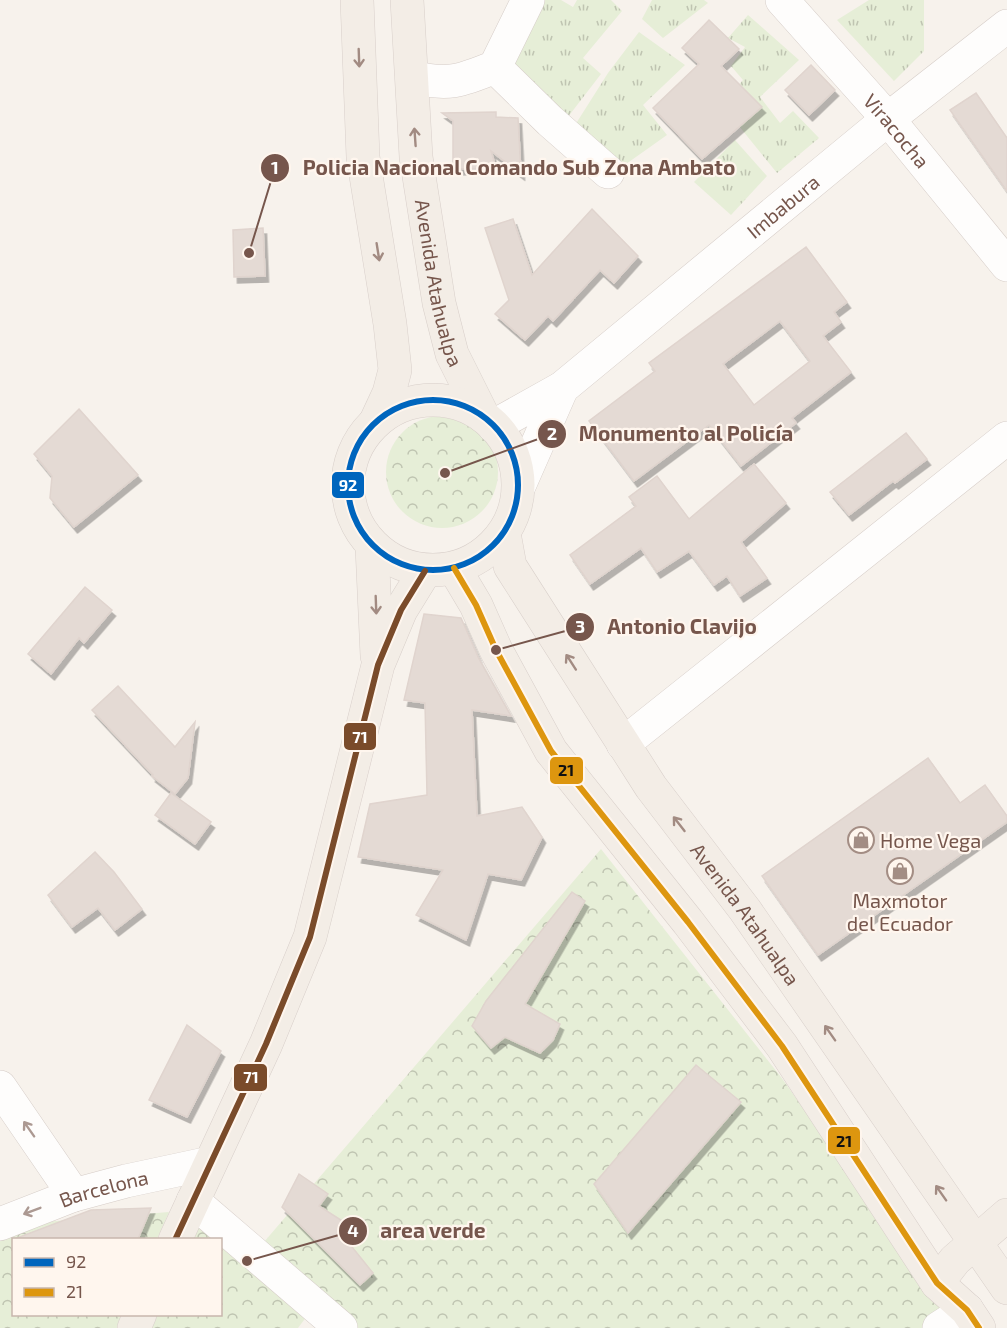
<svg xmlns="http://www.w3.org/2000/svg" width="1007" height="1328" font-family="'Exo 2',sans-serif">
  <defs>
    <pattern id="grass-tufts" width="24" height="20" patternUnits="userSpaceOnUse" patternTransform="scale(1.5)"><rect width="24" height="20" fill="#e6eed7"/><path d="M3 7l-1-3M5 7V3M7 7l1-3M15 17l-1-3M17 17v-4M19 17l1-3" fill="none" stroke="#bfc4b1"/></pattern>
    <pattern id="park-crowns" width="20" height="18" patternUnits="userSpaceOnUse" patternTransform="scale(1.5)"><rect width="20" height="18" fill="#e6eed7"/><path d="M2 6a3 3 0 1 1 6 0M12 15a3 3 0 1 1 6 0" fill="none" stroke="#bfc4b1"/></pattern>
    <filter id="shadow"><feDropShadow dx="3.5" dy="6" stdDeviation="0" flood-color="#0004"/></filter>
  </defs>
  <rect width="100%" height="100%" fill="#f7f2ec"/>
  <g fill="url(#grass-tufts)">
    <polygon points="534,0 561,0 573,7 577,0 611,0 622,11 583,58 601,74 561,126 501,78"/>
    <polygon points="652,0 704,0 708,3 663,38 642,19"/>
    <polygon points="869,0 924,0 924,51 894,81 837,20"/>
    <polygon points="748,15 799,60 760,97 780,123 793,111 819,138 777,173 722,105 743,80 731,66 745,47 728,38"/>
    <polygon points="639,32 685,65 643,105 667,135 619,169 570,133 608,73"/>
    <polygon points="735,140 767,176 731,215 694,182"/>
  </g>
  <g fill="url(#park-crowns)">
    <circle cx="442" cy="472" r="56"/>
    <polygon points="601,849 781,1077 949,1314 930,1328 353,1328 319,1300 298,1328 138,1328 144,1315 220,1314 220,1240 176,1239 193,1201 258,1249"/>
    <polygon points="169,1212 157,1239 14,1240 14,1314 126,1315 121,1328 0,1328 0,1233 19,1224"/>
  </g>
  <g fill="#e4dad4" stroke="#e0d4ce" stroke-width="1.5" fill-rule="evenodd" filter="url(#shadow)">
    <polygon points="709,20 739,49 721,66 762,107 702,159 653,108 699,64 682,48"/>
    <polygon points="811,65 835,90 809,115 785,90"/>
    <polygon points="976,93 1007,138 1007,191 950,110"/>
    <polygon points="496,112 496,117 518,118 521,174 491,151 496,168 453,169 453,121 442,113"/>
    <polygon points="592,209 638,256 614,283 600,270 553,321 548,316 525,340 495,314 509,300 485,228 513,219 532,275"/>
    <polygon points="263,228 265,276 234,277 233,230"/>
    <path d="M806 247 847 302 834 312 841 322 823 336 851 372 792 418 796 423 741 466 709 425 634 481 589 421 655 371 649 363ZM780 321 810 361 754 405 723 364Z"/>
    <polygon points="79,409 138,475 74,527 50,498 52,476 34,454"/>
    <polygon points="906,433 927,459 895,483 893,481 849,515 830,492"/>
    <polygon points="754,464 786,503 741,542 767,578 740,596 727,576 714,585 689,551 657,572 641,548 590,584 570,555 636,506 629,497 657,476 689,519"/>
    <polygon points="85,587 112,610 84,643 79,638 51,674 28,654"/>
    <polygon points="424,614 461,618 479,659 511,716 472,710 477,816 522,807 542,837 521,880 488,874 466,940 416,915 443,870 358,857 370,804 427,795 425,703 404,700"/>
    <polygon points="118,686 175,747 195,722 188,778 175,794 152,776 153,775 92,710"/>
    <polygon points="928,758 960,803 985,785 1007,816 1007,822 818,955 762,876"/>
    <polygon points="171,793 211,822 195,844 155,815"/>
    <polygon points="95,852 114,872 142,909 115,930 98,908 72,927 48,895"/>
    <polygon points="572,892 585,901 525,1004 560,1024 553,1040 540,1053 505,1037 491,1048 472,1026 486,1001"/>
    <polygon points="187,1025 221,1051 187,1117 149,1100"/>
    <polygon points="696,1065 741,1102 628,1233 594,1184"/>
    <polygon points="299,1174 328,1194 319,1206 347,1224 340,1232 373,1273 360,1285 282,1207"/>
    <polygon points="151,1208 138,1239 17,1239 17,1238 91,1210"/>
  </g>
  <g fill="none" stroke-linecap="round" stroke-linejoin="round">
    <defs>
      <g id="minor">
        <path id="s1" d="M782 0 888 119 1007 265"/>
        <polyline points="495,67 550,121 608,172"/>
        <path d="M412 77C448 86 461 81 495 67L528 0"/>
        <path id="s2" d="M494 426 562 388 888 119 1007 26"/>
        <polyline points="519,486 562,388"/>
        <polyline points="623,744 1007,438"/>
        <polyline points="0,1087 74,1195"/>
        <polyline points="193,1201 341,1328"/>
        <path id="s3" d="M0 1224 74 1195 126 1181 210 1163"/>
        <polyline points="939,1328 967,1310"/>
      </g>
      <g id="major">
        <polyline points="357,0 363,157 390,324 395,370 389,393 376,421"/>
        <path id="s4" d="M407 0 416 157 439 303 452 354 483 416"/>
        <circle cx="433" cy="485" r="85"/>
        <path id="s5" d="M504 533 510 566 651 787 745 910 1007 1288"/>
        <polyline points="372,547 377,656"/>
        <polyline points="454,568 476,605 496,650 551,751 688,922 782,1046 937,1283 967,1310 979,1328"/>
        <polyline points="175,1240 266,1044 310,937 378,665 401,610 425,571"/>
        <polyline points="937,1283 955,1260 1007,1215"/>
        <polyline points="134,1328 140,1314"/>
      </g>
    </defs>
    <use href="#minor" stroke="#d6cdc8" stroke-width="34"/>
    <use href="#major" stroke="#d8cfca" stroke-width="34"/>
    <use href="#minor" stroke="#fefdfc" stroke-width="33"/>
    <use href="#major" stroke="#f3ede6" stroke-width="33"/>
    <defs>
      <circle id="bus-1" cx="433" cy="485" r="85"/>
      <polyline id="bus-2" points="454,568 476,605 496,650 551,751 688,922 782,1046 937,1283 967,1310 979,1328"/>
      <polyline id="bus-3" points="175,1240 266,1044 310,937 378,665 401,610 425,571"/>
    </defs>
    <use href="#bus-1" stroke="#fff6ee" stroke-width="10"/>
    <use href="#bus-2" stroke="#fff6ee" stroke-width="10"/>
    <use href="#bus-3" stroke="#fff6ee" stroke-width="10"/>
    <use href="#bus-1" stroke="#0065bd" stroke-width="6"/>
    <use href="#bus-2" stroke="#dd960f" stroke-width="6"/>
    <use href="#bus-3" stroke="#7a4b2a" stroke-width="6"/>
  </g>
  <defs><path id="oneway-shaft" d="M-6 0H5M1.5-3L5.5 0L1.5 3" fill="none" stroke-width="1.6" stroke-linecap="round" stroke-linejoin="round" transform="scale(1.5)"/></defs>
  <g stroke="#a28b82">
    <use href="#oneway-shaft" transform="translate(359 58) rotate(88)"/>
    <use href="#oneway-shaft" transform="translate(415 137) rotate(-94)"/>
    <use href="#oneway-shaft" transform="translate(378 252) rotate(81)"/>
    <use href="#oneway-shaft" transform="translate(376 605) rotate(88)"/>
    <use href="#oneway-shaft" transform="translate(571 662) rotate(-123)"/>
    <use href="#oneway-shaft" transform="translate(679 824) rotate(-128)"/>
    <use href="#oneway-shaft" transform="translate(830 1033) rotate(-125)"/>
    <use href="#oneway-shaft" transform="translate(941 1193) rotate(-125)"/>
  </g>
  <g stroke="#ac9992">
    <use href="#oneway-shaft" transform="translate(29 1129) rotate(-125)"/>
    <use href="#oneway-shaft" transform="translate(32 1211) rotate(159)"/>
  </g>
  <defs>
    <symbol id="shop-ring" viewBox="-11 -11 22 22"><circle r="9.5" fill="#fff6ee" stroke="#a38d84" stroke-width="1.5"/><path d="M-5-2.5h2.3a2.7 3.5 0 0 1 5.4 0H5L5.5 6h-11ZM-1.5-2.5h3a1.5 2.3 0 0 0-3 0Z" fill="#a38d84"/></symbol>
  </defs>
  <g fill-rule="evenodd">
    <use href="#shop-ring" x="846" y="825" width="30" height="30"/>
    <use href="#shop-ring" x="885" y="856" width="30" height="30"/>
  </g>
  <g text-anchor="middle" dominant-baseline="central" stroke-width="4.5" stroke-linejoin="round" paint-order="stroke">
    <g font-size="20" fill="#76564c" stroke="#fff6ee">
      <text stroke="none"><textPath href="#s1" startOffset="174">Viracocha</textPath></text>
      <text stroke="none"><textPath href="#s2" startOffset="364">Imbabura</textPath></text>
      <text stroke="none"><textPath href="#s4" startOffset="285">Avenida Atahualpa</textPath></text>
      <text stroke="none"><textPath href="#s5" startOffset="454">Avenida Atahualpa</textPath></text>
      <text stroke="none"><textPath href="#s3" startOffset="110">Barcelona</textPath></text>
    </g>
    <g font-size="20" fill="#76564c" stroke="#fff6ee" text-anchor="start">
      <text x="880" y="840">Home Vega</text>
      <text x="900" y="900" text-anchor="middle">Maxmotor<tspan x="900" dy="23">del Ecuador</tspan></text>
    </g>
  </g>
  <path fill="none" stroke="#76564c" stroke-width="2" d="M249 253L275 168M445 473L552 434M496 650L580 627M247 1261L353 1231"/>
  <g fill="#76564c" stroke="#fff6ee" stroke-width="2">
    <circle cx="249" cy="253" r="6"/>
    <circle cx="445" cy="473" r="6"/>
    <circle cx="496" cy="650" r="6"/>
    <circle cx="247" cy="1261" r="6"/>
    <circle cx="275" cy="168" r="15"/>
    <circle cx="552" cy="434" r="15"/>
    <circle cx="580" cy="627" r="15"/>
    <circle cx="353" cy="1231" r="15"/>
  </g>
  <g font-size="18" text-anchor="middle" font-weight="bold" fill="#fff">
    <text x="275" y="174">1</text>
    <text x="552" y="440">2</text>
    <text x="580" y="633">3</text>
    <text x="353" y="1237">4</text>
  </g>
  <g font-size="21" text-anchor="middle" font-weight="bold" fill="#76564c" stroke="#fff6ee" stroke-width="4.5" stroke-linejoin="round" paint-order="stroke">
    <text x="519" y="175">Policia Nacional Comando Sub Zona Ambato</text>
    <text x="686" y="441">Monumento al Policía</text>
    <text x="682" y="634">Antonio Clavijo</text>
    <text x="433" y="1238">area verde</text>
  </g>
  <g stroke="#fff6ee" stroke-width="2">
    <rect x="331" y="471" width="34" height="28" rx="6" fill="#0065bd"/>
    <rect x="343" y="722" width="34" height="29" rx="6" fill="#7a4b2a"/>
    <rect x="549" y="756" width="35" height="29" rx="6" fill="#dd960f"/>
    <rect x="233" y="1063" width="35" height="29" rx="6" fill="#7a4b2a"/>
    <rect x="827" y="1126" width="34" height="29" rx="6" fill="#dd960f"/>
  </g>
  <g font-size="16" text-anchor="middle" font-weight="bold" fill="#fff">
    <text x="348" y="491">92</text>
    <text x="360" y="743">71</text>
    <text x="251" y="1083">71</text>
  </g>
  <g font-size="16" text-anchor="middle" font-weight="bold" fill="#111">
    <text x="566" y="776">21</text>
    <text x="844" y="1147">21</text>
  </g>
  <rect x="12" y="1238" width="210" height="78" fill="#fff6ee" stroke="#c8b6ad" stroke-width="1.5"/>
  <rect x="24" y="1258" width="30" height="9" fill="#0065bd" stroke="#c8b6ad" stroke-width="1.5"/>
  <text x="66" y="1268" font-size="18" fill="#76564c">92</text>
  <rect x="24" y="1288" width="30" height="9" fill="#dd960f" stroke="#c8b6ad" stroke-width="1.5"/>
  <text x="66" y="1298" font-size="18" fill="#76564c">21</text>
</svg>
